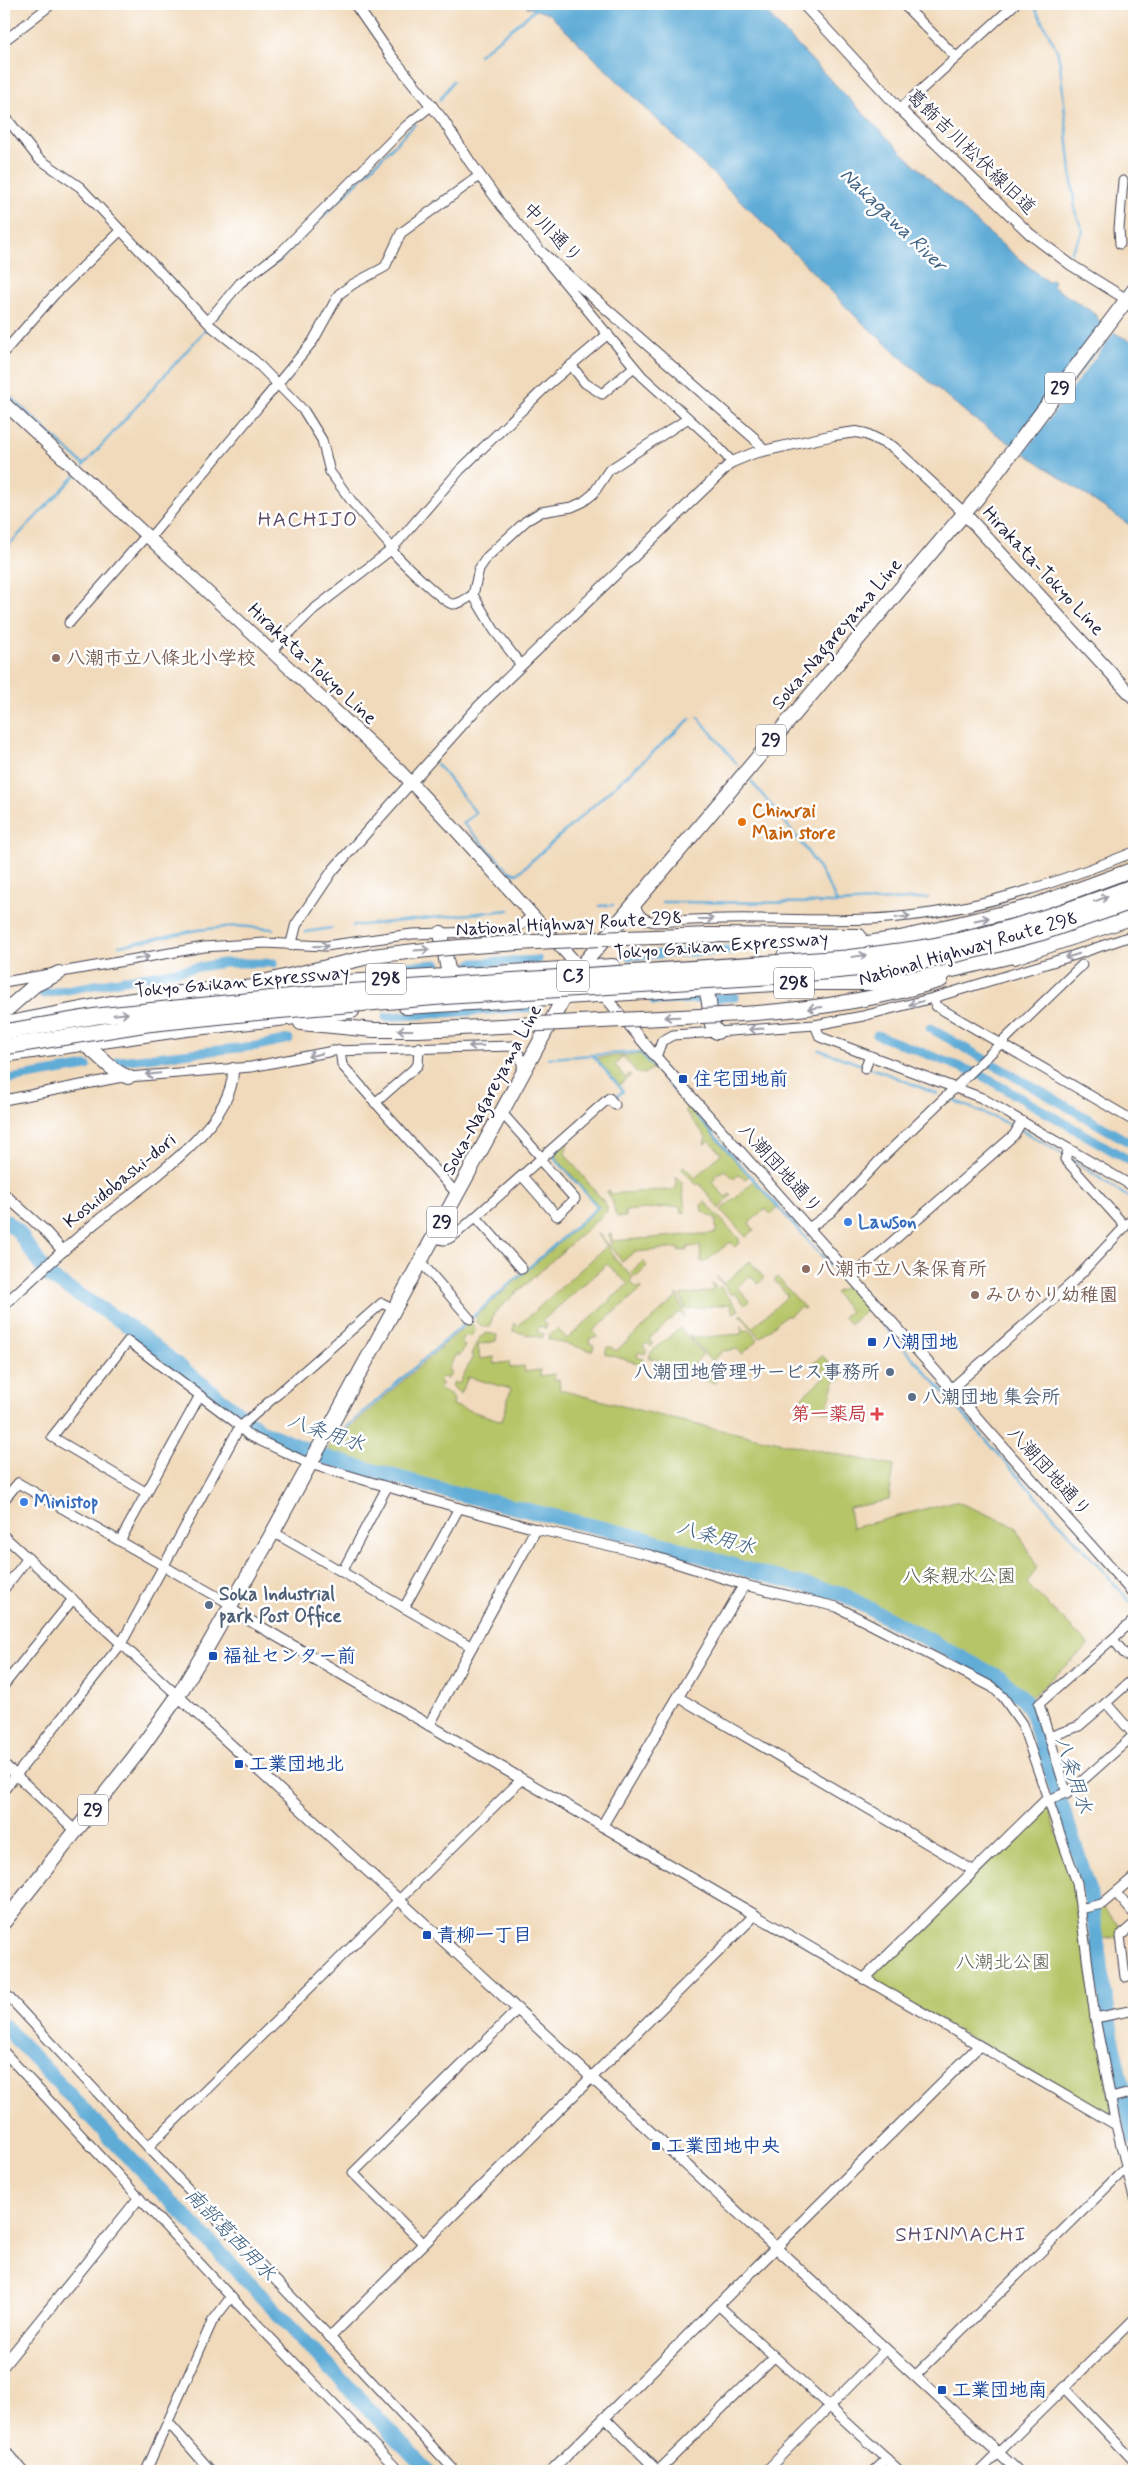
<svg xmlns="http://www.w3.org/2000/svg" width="1138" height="2475" font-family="Mynerve,'Klee One',sans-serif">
  <rect width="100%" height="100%" fill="#fff"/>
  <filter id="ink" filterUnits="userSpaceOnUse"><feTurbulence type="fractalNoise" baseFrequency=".02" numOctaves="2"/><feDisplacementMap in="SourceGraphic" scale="10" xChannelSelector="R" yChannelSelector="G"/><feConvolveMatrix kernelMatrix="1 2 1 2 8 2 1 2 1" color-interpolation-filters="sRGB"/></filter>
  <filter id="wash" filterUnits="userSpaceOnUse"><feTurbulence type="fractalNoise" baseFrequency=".0096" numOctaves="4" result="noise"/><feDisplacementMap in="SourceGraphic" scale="20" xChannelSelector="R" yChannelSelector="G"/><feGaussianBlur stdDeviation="1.12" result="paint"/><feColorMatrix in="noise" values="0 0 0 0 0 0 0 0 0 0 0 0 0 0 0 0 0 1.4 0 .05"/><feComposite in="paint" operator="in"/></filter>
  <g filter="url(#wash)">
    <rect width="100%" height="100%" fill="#f1dabb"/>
    <g fill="#b6c567" stroke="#6c7451">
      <polygon points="641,1054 653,1068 644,1074 637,1073 623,1056 615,1065 625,1078 630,1074 631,1076 619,1085 595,1058"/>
      <polygon points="687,1106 749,1176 746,1179 738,1175 734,1179 725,1170 714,1175 716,1178 712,1182 725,1197 730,1194 731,1195 719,1209 699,1183 697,1185 681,1168 684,1166 695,1178 721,1154 710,1141 704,1144 706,1137 685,1111"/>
      <polygon points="568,1142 565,1154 607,1206 607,1211 494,1313 490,1327 483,1327 475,1321 477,1319 475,1317 599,1207 554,1155"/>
      <path d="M676 1176 682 1183 685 1212 681 1213 680 1206 625 1211 626 1217H617C612 1207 616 1203 606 1192L610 1190V1194L676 1189Z"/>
      <polygon points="754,1181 777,1207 771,1215 765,1209 749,1223 754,1230 746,1237 721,1210"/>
      <polygon points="705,1202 739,1239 739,1243 735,1247 730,1242 705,1262 701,1262 700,1246 688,1247 688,1250 678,1251 678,1248 634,1252 622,1262 611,1246 609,1234 611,1234 612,1241 716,1233 716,1219 702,1211 701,1205"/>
      <polygon points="598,1233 608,1244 615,1259 633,1278 630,1281 637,1288 640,1287 641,1289 593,1331 598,1337 590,1338 589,1343 594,1345 593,1351 548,1339 549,1335 558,1329 567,1339 628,1284 607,1264 542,1321 547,1326 546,1328 539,1326 537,1332 544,1334 542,1338 513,1331 515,1323 518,1326 607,1246 597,1234"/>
      <polygon points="643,1261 647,1266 635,1277 631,1272"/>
      <polygon points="750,1261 764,1278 758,1284 750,1276 737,1287 749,1301 745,1305 735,1293 732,1295 716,1276 724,1284"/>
      <polygon points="777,1277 805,1308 803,1309 800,1307 788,1317 786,1315 760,1338 740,1315 741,1314 753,1327 788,1296 774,1280"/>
      <polygon points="712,1283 717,1289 720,1286 739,1310 733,1313 730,1304 685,1309 680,1295 713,1291"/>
      <polygon points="846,1286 867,1309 850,1324 843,1317 850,1311 835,1293"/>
      <polygon points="677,1294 685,1317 679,1312 649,1339 653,1345 651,1347 647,1343 643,1346 647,1351 645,1354 639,1352 637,1357 643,1359 641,1364 605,1354 607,1347 611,1347 616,1351 677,1297"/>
      <polygon points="470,1322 476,1329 470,1337 465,1335 461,1343 465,1346 460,1356 456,1354 448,1370 452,1372 447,1380 444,1376 439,1381 443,1384 439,1387 443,1392 445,1391 454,1399 453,1405 502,1421 511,1389 468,1377 461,1394 451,1386 454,1382 459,1384 473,1356 471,1355 479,1338 487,1333 497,1335 496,1341 478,1345 480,1359 494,1357 495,1364 509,1362 510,1368 524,1366 525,1372 540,1370 540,1376 554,1374 555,1380 559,1379 560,1390 693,1424 894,1466 889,1500 849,1508 852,1528 955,1501 1015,1526 1037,1567 1027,1584 1089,1645 1028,1700 1001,1676 836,1590 764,1571 643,1534 492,1499 325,1456 333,1439 353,1425"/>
      <polygon points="741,1326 746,1331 749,1329 758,1340 742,1354 737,1349 723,1351 713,1360 710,1360 689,1335 691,1335 692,1338 742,1334"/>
      <polygon points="680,1328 703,1354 694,1365 691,1376 657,1368 659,1360 649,1358 651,1352"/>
      <polygon points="822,1355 832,1366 831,1373 840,1375 842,1372 845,1373 839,1380 835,1380 827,1408 833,1410 832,1413 798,1404 800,1399 825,1376 822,1372 824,1370 819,1364 816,1365 814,1363"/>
      <polygon points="701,1371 706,1377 709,1375 717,1377 715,1383 694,1378"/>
      <polygon points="1047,1804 1074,1885 1113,2118 867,1979"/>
      <polygon points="1101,1905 1126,1934 1121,1937 1099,1939 1093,1907"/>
    </g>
    <path fill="#5eacd7" stroke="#406789" d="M525 4H758C850 100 943 200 1048 282L1051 280 1054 282 1052 286 1094 313C1100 325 1121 338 1134 342V528L970 416 905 361 855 316 799 258 549 14 527 7Z"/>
    <polygon fill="#f1dabb" points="1114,328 1116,330 1021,456 1019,454"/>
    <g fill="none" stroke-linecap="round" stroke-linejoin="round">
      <g stroke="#5eacd7" stroke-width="2.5">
        <polyline points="1033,4 1057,50 1060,64 1075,211 1083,232 1071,252"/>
        <polyline points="479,55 536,9"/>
        <polyline points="439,101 453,81"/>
        <polyline points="267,268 277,263 415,124"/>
        <polyline points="216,318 230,301"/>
        <polyline points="4,391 84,465"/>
        <polyline points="83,466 209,326"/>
        <polyline points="4,550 75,476"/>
        <polyline points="698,717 737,764"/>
        <polyline points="437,764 476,813 463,823 509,871 517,874 690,719"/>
        <path d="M751 781C782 819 818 858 837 903"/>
        <polyline points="662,902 837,903 928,898"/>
        <polyline points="599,906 613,905"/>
        <polyline points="353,926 509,910"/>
        <polyline points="305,932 332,928"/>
        <polyline points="119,946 197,930 236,926 273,929"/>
        <polyline points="819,1050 885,1073 937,1094"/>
        <polyline points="593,1056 623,1091 613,1100"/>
        <polyline points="548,1058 640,1052 1134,1606"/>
        <polyline points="953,1100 1016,1127 1064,1155"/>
        <polyline points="1071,1159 1134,1201"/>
        <polyline points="341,1432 598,1207 552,1155 559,1149"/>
      </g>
      <g stroke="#5eacd7" stroke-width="9">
        <polyline points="629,956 727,950"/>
        <polyline points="472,963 538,960"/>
        <polyline points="391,967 437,964"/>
        <polyline points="43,994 223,963 274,963"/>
        <polyline points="654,1001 735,997"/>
        <polyline points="386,1017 536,1007"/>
        <polyline points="930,1028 1134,1145"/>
        <polyline points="877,1035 981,1075 1134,1163"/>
        <polyline points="118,1061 256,1046 289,1039"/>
        <polyline points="4,1080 87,1066"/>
      </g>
      <g stroke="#5eacd7" stroke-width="15">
        <polyline points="4,1220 18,1231 47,1275 130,1327 261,1431 327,1458 443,1490 639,1537 758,1573 844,1595 1000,1678 1023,1698 1030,1709 1089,1888 1113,2045 1134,2140"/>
        <polyline points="4,2026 428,2471"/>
      </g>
    </g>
  </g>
  <g filter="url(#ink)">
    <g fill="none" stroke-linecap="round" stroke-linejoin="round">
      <defs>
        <g id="minor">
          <polyline points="903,4 956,57"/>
          <polyline points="4,41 52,4"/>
          <polyline points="900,109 1015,4"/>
          <polyline points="4,115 38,158 80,187 211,326 254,360 304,411 322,440 330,472 353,503 393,549"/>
          <polyline points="1120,244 1119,229 1123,181"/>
          <polyline points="546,260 642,376 708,436 732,462"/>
          <polyline points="208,321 240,283 281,252 406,126 432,105"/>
          <polyline points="4,352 54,295 120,231"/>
          <polyline points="571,365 585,383 602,394 634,367"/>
          <polyline points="149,539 313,341 339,294 353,284 385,267 401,233 479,176"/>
          <path d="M391 550C399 559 444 603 452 604 459 605 467 598 473 595"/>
          <polyline points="69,623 146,536"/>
          <polyline points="270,652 314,609 391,550 460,470 550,383 608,334"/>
          <polyline points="521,665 494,630 473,595 479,569 487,557 526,521 541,512 572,507 583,502 593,494 609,470 687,419"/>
          <path d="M634 902C638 914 641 920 655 922 689 920 723 918 757 919 808 919 858 922 909 916 988 907 1061 881 1134 852"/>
          <polyline points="4,982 204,947 265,943 325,946 412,934 508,931 516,929 532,916"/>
          <polyline points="933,998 936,1006 1134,1121"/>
          <polyline points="815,1025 820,1037 982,1098 1134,1187"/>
          <polyline points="340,1050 342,1065 457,1194"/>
          <polyline points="656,1057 662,1041 673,1035 815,1025 863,1016 933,998 1075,955 1134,935"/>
          <polyline points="865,1069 870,1056"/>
          <path d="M4 1100 117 1078 251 1067 333 1051 512 1046C521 1053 522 1061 523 1073"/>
          <polyline points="375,1103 418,1065 419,1047"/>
          <polyline points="502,1113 542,1158"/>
          <polyline points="1069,1149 1065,1159 1125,1226"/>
          <polyline points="522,1176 557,1216 575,1199 540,1160"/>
          <polyline points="476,1217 522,1269"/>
          <polyline points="809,1228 831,1212 878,1162 1082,965"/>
          <path d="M433 1236C443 1242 446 1241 455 1235L609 1098 615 1105"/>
          <polyline points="420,1261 470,1319"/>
          <polyline points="852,1277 1014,1135 1022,1121"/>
          <polyline points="951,1389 1074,1281 1134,1217"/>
          <polyline points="147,1493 52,1437 128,1341 235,1422 248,1435 310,1464 459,1508 536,1529 650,1555 744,1585 837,1607 992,1687 1003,1697 1022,1724 1077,1883 1095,2018 1116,2125 1134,2198"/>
          <polyline points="4,1500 18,1483 232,1605"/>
          <polyline points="273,1532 472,1647"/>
          <polyline points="4,1536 178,1696"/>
          <polyline points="120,1541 199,1397"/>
          <polyline points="342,1572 387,1487"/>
          <polyline points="4,1589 28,1558"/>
          <polyline points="404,1608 459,1508"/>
          <polyline points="1113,1639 1124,1653 1134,1660"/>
          <polyline points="4,1685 73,1599"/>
          <polyline points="678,1697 974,1871"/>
          <polyline points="1049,1737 1079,1726 1106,1703"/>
          <polyline points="4,1764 77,1832"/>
          <polyline points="4,1790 121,1644 239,1428 382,1303 394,1309"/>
          <polyline points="1067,1794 1039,1704 1134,1620"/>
          <polyline points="1049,1800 1072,1790 1134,1735 1106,1703 1134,1678"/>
          <polyline points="1116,1893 1134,1914"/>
          <polyline points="1080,1909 1102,1904 1134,1877"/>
          <polyline points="755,1915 1116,2125"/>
          <polyline points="1134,1924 1120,1936 1125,1977 1134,1974"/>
          <polyline points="4,1992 148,2147 330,2337 455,2471"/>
          <polyline points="1095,2018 1134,2010"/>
          <polyline points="4,2052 231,2297 399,2471"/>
          <polyline points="1111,2098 1130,2093"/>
          <polyline points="148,2147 522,1779"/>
          <polyline points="424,2244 353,2173 518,2009"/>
          <polyline points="718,2305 900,2471"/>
          <polyline points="915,2376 1127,2167"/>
          <polyline points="1064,2388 1134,2461"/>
          <polyline points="605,2418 658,2471"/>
          <polyline points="168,2422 211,2471"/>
          <polyline points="146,2471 212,2322 231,2297"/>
          <polyline points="658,2471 774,2357"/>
          <polyline points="766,2471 886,2349"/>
          <polyline points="874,2471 887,2459"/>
          <polyline points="980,2471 1134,2319"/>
        </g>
        <g id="tertiary">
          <polyline points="355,4 391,56 443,120 470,162 502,206 539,250 754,438 763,450"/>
          <polyline points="803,4 900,109 1030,234 1071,265 1134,304"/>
          <polyline points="291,945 296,925 333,870 479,706 732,462 754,453 834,435 856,432 866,434 893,447 964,513"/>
          <polyline points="601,992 656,1057 1134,1594"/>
          <polyline points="4,1194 44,1230 63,1251"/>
          <path d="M4 1305C34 1277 64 1249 95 1223 137 1189 236 1127 233 1068"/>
          <polyline points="230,1609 755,1915 330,2337"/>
          <polyline points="178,1696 1018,2471"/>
          <polyline points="429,1725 536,1529"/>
          <polyline points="602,1826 744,1585"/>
          <polyline points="864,1979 1048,1798"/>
          <polyline points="4,2365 139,2198"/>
          <polyline points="4,2450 22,2471"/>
          <polyline points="551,2471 979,2046"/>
        </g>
        <g id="secondary">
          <polyline points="4,403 400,771 452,826 580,968"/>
          <polyline points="964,513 1134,698"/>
        </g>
        <polyline id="primary" points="4,1922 135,1756 178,1696 205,1651 273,1532 580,968 978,497 1134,290"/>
        <g id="trunk">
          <polyline points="945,927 1033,906 1134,869"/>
          <polyline points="441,933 449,975"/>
          <polyline points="708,935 859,936"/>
          <polyline points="784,956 900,938 953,926"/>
          <polyline points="1014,957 1134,917"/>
          <polyline points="263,982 373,956"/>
          <path d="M704 988C714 1002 705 1020 717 1032"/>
          <polyline points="192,991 613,966"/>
          <polyline points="406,1007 790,983 874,983 944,972 1021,954"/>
          <polyline points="4,1012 35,985 59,973"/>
          <path d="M721 1015C796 1012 869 1002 941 980"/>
          <polyline points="301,1023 374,1030"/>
          <polyline points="4,1024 106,1004 200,990"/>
          <path d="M81 1043C99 1052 108 1070 128 1077"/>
          <polyline points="4,1055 186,1029 352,1011"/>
        </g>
      </defs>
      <use href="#minor" stroke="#413e4e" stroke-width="11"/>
      <use href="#tertiary" stroke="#413e4e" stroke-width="12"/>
      <use href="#secondary" stroke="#413e4e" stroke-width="14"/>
      <use href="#primary" stroke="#413e4e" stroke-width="16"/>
      <use href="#trunk" stroke="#413e4e" stroke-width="16"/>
      <use href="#minor" stroke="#fff" stroke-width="9"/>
      <use href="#tertiary" stroke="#fff" stroke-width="10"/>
      <use href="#secondary" stroke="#fff" stroke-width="12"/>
      <use href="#primary" stroke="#fff" stroke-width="14"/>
      <use href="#trunk" stroke="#fff" stroke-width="14"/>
      <defs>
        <g id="trunk-bridge">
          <path d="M373 956C484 942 596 939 708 935"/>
          <polyline points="374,1030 419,1030 721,1015"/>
        </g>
        <g id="motorway-bridge">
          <path d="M4 1032 97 1016 314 994 846 958C875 954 904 951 933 946 1002 933 1069 911 1134 886"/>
          <polyline points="4,1047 147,1024 262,1012 452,996 782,976 894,965 936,959 988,947 1044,932 1134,901"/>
        </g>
      </defs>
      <use href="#trunk-bridge" stroke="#413e4e" stroke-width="16" stroke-linecap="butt"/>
      <use href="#motorway-bridge" stroke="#413e4e" stroke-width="17" stroke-linecap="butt"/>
      <use href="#trunk-bridge" stroke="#fff" stroke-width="14"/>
      <use href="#motorway-bridge" stroke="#fff" stroke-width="15"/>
    </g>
    <defs><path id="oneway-shaft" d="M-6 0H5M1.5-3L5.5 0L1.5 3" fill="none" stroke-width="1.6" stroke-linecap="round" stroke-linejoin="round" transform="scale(1.25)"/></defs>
    <g stroke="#9c9ca7">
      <use href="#oneway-shaft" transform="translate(1101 899) rotate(-21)"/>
      <use href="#oneway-shaft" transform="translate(903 917) rotate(-5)"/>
      <use href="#oneway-shaft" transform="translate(706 919) rotate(-2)"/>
      <use href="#oneway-shaft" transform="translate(982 919) rotate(-12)"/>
      <use href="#oneway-shaft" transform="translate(321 946) rotate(-2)"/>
      <use href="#oneway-shaft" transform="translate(422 950) rotate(-4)"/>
      <use href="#oneway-shaft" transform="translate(859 956) rotate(-8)"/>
      <use href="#oneway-shaft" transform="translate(1072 956) rotate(163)"/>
      <use href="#oneway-shaft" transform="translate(142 958) rotate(-11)"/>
      <use href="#oneway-shaft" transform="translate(916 1003) rotate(164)"/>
      <use href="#oneway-shaft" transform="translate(815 1008) rotate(173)"/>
      <use href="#oneway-shaft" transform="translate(121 1014) rotate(-6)"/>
      <use href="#oneway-shaft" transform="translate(672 1017) rotate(178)"/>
      <use href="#oneway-shaft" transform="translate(756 1029) rotate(176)"/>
      <use href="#oneway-shaft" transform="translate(405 1030) rotate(180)"/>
      <use href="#oneway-shaft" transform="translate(476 1046) rotate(179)"/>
      <use href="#oneway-shaft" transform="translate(315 1055) rotate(168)"/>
      <use href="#oneway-shaft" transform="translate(153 1074) rotate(174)"/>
    </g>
  </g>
  <g fill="#8d6e63" stroke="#fff" stroke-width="2">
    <circle cx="56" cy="658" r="5"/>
    <circle cx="806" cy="1269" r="5"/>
    <circle cx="975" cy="1295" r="5"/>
  </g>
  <circle fill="#e8710a" stroke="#fff" stroke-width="2" cx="742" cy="822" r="5"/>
  <g fill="#1a4fb4" stroke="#fff" stroke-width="2">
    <rect x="678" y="1074" width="10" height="10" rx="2.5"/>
    <rect x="867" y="1337" width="10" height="10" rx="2.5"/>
    <rect x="208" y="1651" width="10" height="10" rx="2.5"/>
    <rect x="234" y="1759" width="10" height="10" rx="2.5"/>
    <rect x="422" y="1930" width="10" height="10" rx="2.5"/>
    <rect x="651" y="2141" width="10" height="10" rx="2.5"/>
    <rect x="937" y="2385" width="10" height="10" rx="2.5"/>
  </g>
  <g fill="#3f7fe0" stroke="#fff" stroke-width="2">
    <circle cx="848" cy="1222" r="5"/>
    <circle cx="24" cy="1502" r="5"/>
  </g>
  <g fill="#5c6f8a" stroke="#fff" stroke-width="2">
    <circle cx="890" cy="1372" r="5"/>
    <circle cx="912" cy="1397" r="5"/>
    <circle cx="209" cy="1605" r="5"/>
  </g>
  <path fill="#e0444e" stroke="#fff" stroke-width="2" d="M874.5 1406.5h5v5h5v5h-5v5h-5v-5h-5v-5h5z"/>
  <g text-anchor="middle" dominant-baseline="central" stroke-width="5" stroke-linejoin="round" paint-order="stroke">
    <g fill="#fff" stroke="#646476" stroke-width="1">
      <rect x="1045" y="372.5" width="30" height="31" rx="4"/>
      <rect x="756" y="724.5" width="30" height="31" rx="4"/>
      <rect x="557" y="960.5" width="32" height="31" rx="4"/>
      <rect x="366" y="963.5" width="40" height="31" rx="4"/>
      <rect x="774" y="967.5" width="40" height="31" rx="4"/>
      <rect x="427" y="1206.5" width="30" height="31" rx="4"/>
      <rect x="78" y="1794.5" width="30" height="31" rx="4"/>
    </g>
    <g font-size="18" font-weight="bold" fill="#22223b">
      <text x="1060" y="388">29</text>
      <text x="771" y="740">29</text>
      <text x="573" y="976">C3</text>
      <text x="386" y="979">298</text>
      <text x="794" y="983">298</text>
      <text x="442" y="1222">29</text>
      <text x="93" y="1810">29</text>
    </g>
    <g font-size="19" fill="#22223b" stroke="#fff">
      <text transform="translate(971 152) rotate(44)">葛飾吉川松伏線旧道</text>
      <text transform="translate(552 233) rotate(46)">中川通り</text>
      <text transform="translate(1043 571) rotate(47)">Hirakata-Tokyo Line</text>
      <text transform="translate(837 634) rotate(-50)">Soka-Nagareyama Line</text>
      <text transform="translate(312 664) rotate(43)">Hirakata-Tokyo Line</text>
      <text transform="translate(569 924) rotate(-3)">National Highway Route 298</text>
      <text transform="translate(721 946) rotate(-4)">Tokyo Gaikan Expressway</text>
      <text transform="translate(968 949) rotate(-16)">National Highway Route 298</text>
      <text transform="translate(242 982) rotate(-5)">Tokyo Gaikan Expressway</text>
      <text transform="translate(492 1090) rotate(-62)">Soka-Nagareyama Line</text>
      <text transform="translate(780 1169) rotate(48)">八潮団地通り</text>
      <text transform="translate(120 1181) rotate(-39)">Koshidobashi-dori</text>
      <text transform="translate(1049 1472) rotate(48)">八潮団地通り</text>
    </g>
    <g font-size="19" font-weight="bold" fill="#785e54" stroke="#fff" text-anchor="start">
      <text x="66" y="658">八潮市立八條北小学校</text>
      <text x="816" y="1269">八潮市立八条保育所</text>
      <text x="985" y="1295">みひかり幼稚園</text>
    </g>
    <g font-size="19" font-weight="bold" fill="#c56008" stroke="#fff" text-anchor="start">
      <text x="752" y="811">Chinrai<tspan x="752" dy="22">Main store</tspan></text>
    </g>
    <g font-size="19" font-weight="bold" fill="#164399" stroke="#fff" text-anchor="start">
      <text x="693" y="1079">住宅団地前</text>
      <text x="882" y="1342">八潮団地</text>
      <text x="223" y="1656">福祉センター前</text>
      <text x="249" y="1764">工業団地北</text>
      <text x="437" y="1935">青柳一丁目</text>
      <text x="666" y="2146">工業団地中央</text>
      <text x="952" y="2390">工業団地南</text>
    </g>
    <g font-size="19" font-weight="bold" fill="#366cbe" stroke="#fff" text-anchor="start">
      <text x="858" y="1222">Lawson</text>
      <text x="34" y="1502">Ministop</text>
    </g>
    <g font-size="19" font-weight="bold" fill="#4e5e75" stroke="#fff" text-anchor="start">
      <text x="880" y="1372" text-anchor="end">八潮団地管理サービス事務所</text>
      <text x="922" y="1397">八潮団地 集会所</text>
      <text x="219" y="1594">Soka Industrial<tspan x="219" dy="22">park Post Office</tspan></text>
    </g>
    <g font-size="19" font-weight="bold" fill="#be3a42" stroke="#fff" text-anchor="end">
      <text x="867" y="1414">第一薬局</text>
    </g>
    <g font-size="19" fill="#565b4a" stroke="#fff">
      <text x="959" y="1576">八条親水公園</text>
      <text x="1003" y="1962">八潮北公園</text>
    </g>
    <g font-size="20" font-style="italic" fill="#3d6081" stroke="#fff">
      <text transform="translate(893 220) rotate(44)">Nakagawa River</text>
      <text transform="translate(326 1433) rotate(19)">八条用水</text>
      <text transform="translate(716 1538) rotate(16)">八条用水</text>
      <text transform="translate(1073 1775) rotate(72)">八条用水</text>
      <text transform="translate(230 2235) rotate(46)">南部葛西用水</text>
    </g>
    <g font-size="21" letter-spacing="1" fill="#5b4b67" stroke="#fff">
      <text x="308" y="520">HACHIJO</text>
      <text x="961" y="2235">SHINMACHI</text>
    </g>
  </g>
  <rect width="1138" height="2475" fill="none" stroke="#fff" stroke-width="20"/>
</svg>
